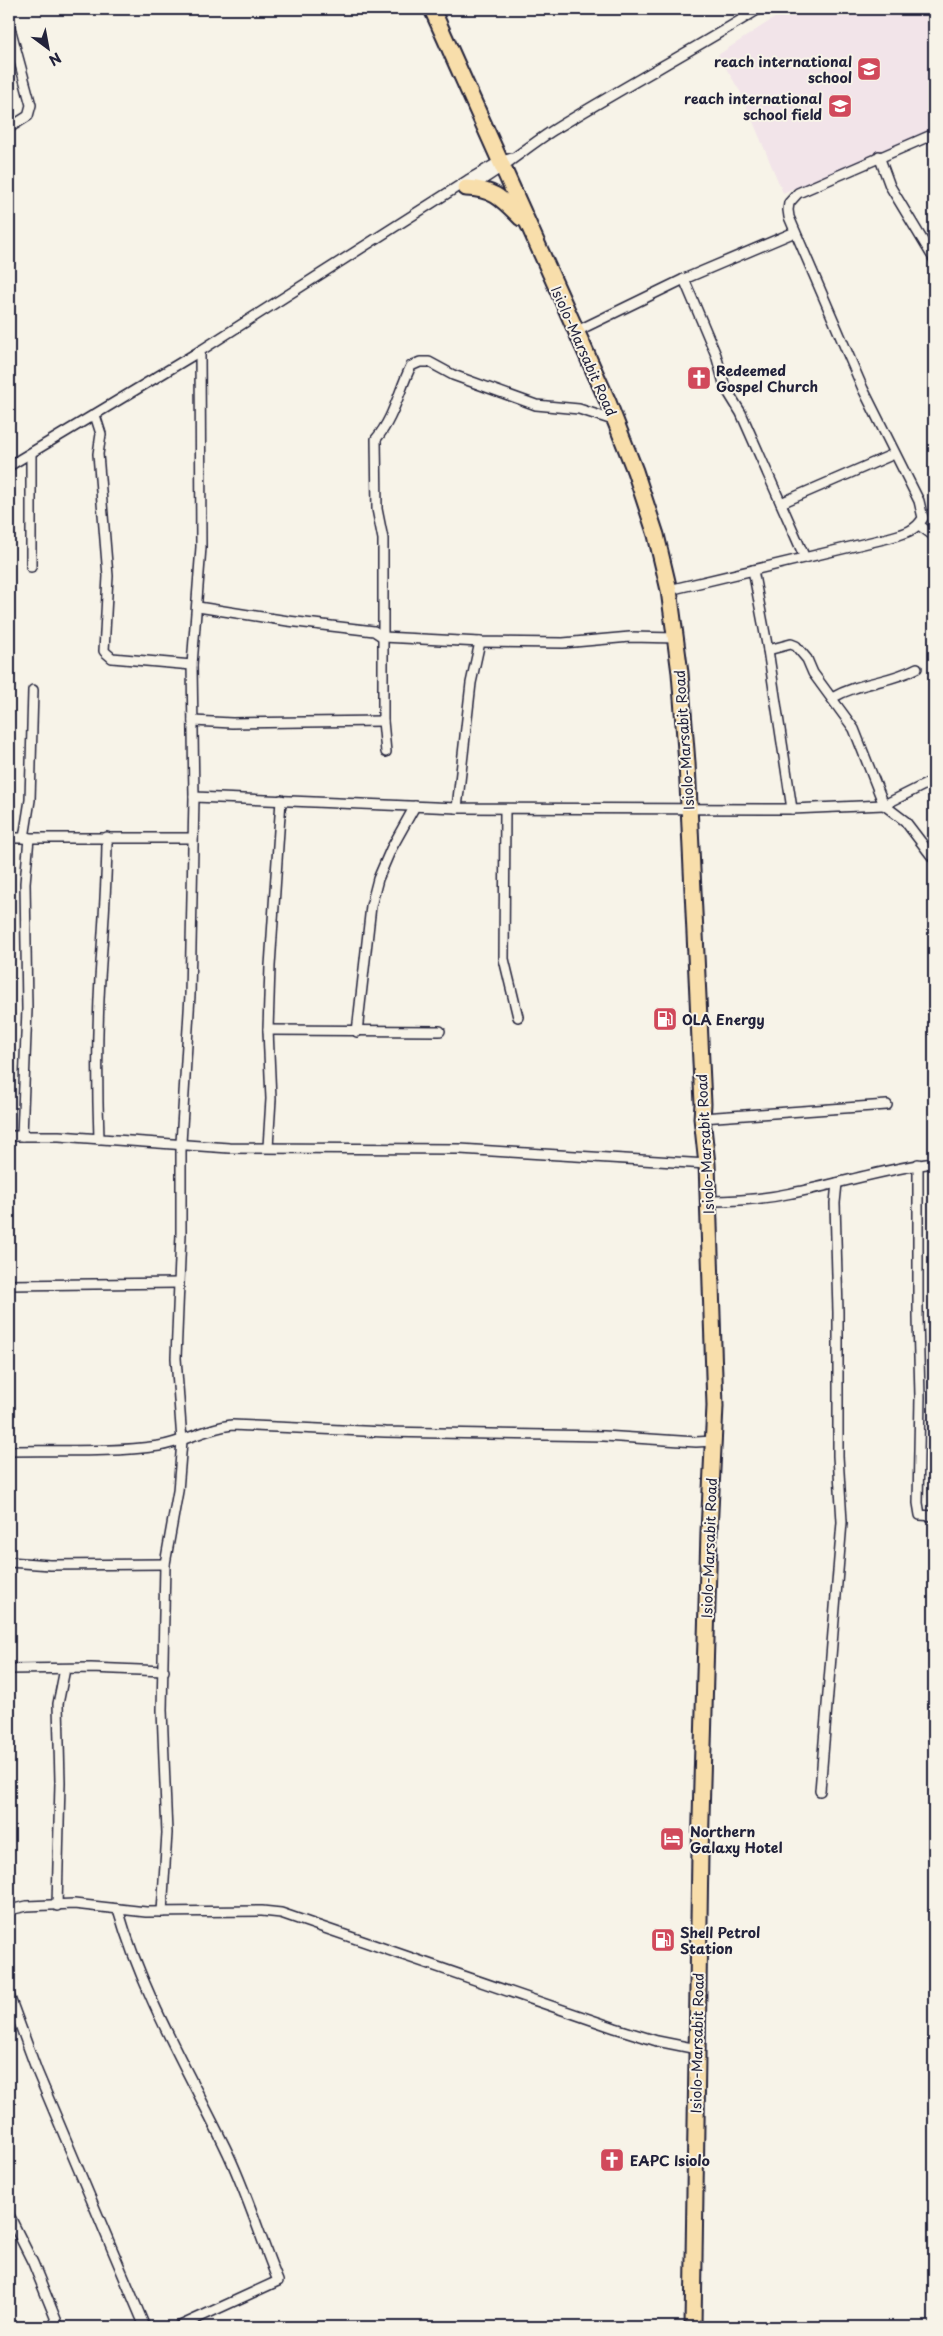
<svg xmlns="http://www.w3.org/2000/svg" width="943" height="2336" font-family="'Playpen Sans',sans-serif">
  <rect width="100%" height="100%" fill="#f7f3e8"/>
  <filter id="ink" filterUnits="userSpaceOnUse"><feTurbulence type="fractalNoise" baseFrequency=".02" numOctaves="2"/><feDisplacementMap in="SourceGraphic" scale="10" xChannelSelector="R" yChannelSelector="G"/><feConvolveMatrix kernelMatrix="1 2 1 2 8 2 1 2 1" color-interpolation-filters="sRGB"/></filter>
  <g filter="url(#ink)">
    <polygon fill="#f2e4e9" points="788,9 934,9 934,128 783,193 741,93 718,55"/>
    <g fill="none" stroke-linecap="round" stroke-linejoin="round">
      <defs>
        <g id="minor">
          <polyline points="9,24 31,105 28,116 9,128"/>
          <polyline points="879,156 890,186 934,259"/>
          <path d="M470 187C500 171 524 149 552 131 620 89 691 51 759 9"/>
          <polyline points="684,279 716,355 725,387 741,413 805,558"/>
          <polyline points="577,331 684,279 795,232"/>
          <polyline points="95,415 101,434 98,454 108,576 104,651 112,658 192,665"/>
          <polyline points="31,454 31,567"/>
          <polyline points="9,466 200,351 468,180 499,162 512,158"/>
          <polyline points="781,503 894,454"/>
          <polyline points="919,525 934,536"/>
          <polyline points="753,570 768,650 792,809"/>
          <path d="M669 590 888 538C902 534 915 532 923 518L919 501 863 389 789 217 788 210 789 203 798 193 934 134"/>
          <polyline points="198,607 288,621 374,631 383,637 480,642 563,643 630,637 677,638"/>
          <polyline points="768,650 791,644 796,646 807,659 813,673 854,729 884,805 905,821 934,859"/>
          <path d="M832 698C859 682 889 683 917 668"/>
          <polyline points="193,721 232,723 383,721"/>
          <path d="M386 752 383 721V539L377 509 376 439C394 418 399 390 411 366L420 362H429L453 375 536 405 579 409 616 421"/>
          <polyline points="194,797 457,808 792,809 884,805 934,780"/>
          <polyline points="457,808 471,683 480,642"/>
          <polyline points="505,809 504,959 518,1017"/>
          <polyline points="9,838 193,838"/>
          <polyline points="24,838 30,800 33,690"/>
          <polyline points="268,1030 440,1031"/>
          <polyline points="357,1032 371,906 378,879 391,849 415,806"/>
          <polyline points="702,1118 887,1105"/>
          <polyline points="9,1136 59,1136 229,1148 460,1149 707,1164"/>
          <polyline points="22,1136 27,1009 25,883 29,838"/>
          <path d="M99 1139C97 1085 97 1032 100 978 103 931 107 884 107 837"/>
          <polyline points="268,1147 271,1099 268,1030 270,966 281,800"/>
          <polyline points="918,1164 918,1317 920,1397 918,1503 920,1515 934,1516"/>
          <path d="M708 1201C736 1201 765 1199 792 1193 840 1184 886 1168 934 1163"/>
          <polyline points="9,1285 179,1283"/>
          <path d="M9 1451C58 1450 110 1453 159 1446 184 1442 206 1428 232 1425L385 1432 604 1436 696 1442 713 1441"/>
          <polyline points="9,1562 50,1565 165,1564"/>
          <polyline points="9,1669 91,1668 164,1671"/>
          <polyline points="820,1791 842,1522 838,1456 838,1312 835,1203 837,1183"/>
          <polyline points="57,1906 60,1782 58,1704 65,1669"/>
          <path d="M118 1909C142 1993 187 2069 225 2147 246 2190 260 2237 278 2281L178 2327"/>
          <polyline points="9,1910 27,1906 74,1904 146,1912 262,1911 281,1913 615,2028 657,2041 697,2049"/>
          <polyline points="162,1912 167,1833 162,1710 165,1564 178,1491 182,1441 176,1358 181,1234 181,1143 190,995 194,797 192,665 201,547 200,351"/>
          <polyline points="9,1995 37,2071 145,2327"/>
          <polyline points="9,2215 33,2263 59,2327"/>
        </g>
        <g id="trunk">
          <polyline points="432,9 608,402 635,471 656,535 669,590 680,673 687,763 703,1104 702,1118 707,1164 715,1406 709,1532 700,1853 693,2327"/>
          <path d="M466 188C494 189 502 199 521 218"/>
        </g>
      </defs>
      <use href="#minor" stroke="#22223b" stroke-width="12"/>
      <use href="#trunk" stroke="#22223b" stroke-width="19"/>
      <use href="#minor" stroke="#f7f3e8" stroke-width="9"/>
      <use href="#trunk" stroke="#f8deab" stroke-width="15"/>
    </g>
  </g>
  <defs>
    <symbol id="school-square" viewBox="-11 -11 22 22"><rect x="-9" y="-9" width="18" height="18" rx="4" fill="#d1495b" stroke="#f7f3e8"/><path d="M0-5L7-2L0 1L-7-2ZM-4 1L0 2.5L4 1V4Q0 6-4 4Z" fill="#fff"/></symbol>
    <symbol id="church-square" viewBox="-11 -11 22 22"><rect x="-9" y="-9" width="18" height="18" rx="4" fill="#d1495b" stroke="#f7f3e8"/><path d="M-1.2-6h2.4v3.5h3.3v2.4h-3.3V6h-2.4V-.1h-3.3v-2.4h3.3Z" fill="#fff"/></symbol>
    <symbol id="fuel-square" viewBox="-11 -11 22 22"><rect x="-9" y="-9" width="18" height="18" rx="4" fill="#d1495b" stroke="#f7f3e8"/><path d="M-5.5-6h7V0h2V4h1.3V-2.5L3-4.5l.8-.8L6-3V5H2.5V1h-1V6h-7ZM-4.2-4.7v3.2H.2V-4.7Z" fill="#fff"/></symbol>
    <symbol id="hotel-square" viewBox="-11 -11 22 22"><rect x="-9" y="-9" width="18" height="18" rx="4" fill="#d1495b" stroke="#f7f3e8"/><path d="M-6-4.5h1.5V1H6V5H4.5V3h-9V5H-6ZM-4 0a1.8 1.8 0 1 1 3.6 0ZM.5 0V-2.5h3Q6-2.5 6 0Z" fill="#fff"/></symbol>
  </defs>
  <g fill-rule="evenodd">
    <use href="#school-square" x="855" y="55" width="28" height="28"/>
    <use href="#school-square" x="826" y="92" width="28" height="28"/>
    <use href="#church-square" x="685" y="364" width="28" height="28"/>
    <use href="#fuel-square" x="651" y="1005" width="28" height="28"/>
    <use href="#hotel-square" x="658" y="1825" width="28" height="28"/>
    <use href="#fuel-square" x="649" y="1926" width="28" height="28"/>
    <use href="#church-square" x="598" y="2146" width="28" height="28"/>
  </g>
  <g text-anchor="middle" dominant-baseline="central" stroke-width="4" stroke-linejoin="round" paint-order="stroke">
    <g font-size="14" font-weight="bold" fill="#22223b" stroke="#f7f3e8" text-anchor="start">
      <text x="852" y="61" text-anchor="end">reach international<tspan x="852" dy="16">school</tspan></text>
      <text x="822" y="98" text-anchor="end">reach international<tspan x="822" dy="16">school field</tspan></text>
      <text x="716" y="370">Redeemed<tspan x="716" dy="16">Gospel Church</tspan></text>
      <text x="682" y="1019">OLA Energy</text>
      <text x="690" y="1831">Northern<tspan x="690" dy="16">Galaxy Hotel</tspan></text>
      <text x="680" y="1932">Shell Petrol<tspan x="680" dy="16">Station</tspan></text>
      <text x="630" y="2160">EAPC Isiolo</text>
    </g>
    <g font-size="14" fill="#22223b" stroke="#f7f3e8">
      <text transform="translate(584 351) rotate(66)">Isiolo-Marsabit Road</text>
      <text transform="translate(684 740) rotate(-94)">Isiolo-Marsabit Road</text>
      <text transform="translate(705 1144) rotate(-93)">Isiolo-Marsabit Road</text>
      <text transform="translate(709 1548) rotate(-88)">Isiolo-Marsabit Road</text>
      <text transform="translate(697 2043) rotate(-89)">Isiolo-Marsabit Road</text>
    </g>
  </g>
  <rect width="943" height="2336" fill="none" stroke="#f7f3e8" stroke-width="30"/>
  <rect x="15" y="15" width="913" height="2306" fill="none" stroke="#22223b" stroke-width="2" filter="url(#ink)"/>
  <g transform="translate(48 48) rotate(148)" stroke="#f7f3e8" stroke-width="4" paint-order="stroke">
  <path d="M0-4L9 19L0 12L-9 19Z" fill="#22223b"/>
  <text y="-8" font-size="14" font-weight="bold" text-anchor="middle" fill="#22223b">N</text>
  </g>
</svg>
